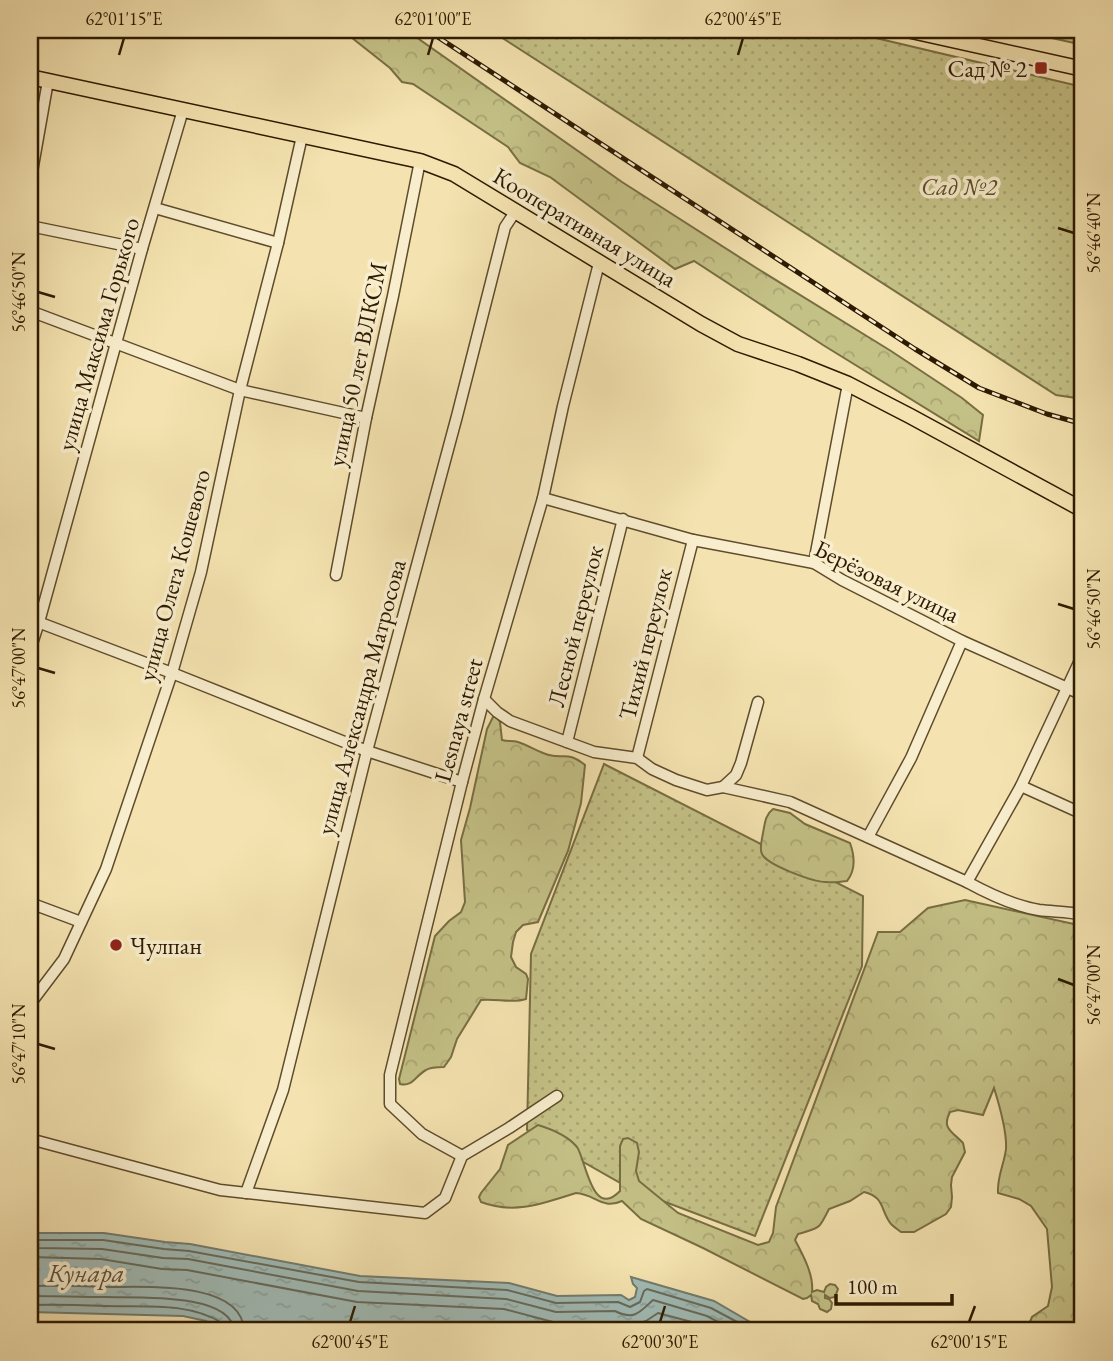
<svg xmlns="http://www.w3.org/2000/svg" width="1113" height="1361" font-family="'EB Garamond',serif">
  <defs>
    <pattern id="grass-dots" width="8" height="8" patternUnits="userSpaceOnUse" patternTransform="scale(1.75)"><rect width="8" height="8" fill="#c4c186"/><path d="M2 2h.1M6 6h.1" fill="none" stroke="#a9a572" stroke-width="1.8" stroke-linecap="round"/></pattern>
    <pattern id="forest-crowns" width="20" height="18" patternUnits="userSpaceOnUse" patternTransform="scale(1.75)"><rect width="20" height="18" fill="#c4c186"/><path d="M2 6a3 3 0 1 1 6 0M12 15a3 3 0 1 1 6 0" fill="none" stroke="#a9a572"/></pattern>
    <pattern id="water-ripples" width="26" height="14" patternUnits="userSpaceOnUse" patternTransform="scale(1.75)"><rect width="26" height="14" fill="#a0bbb6"/><path d="M2 4q2-2 4 0t4 0M15 11q2-2 4 0t4 0" fill="none" stroke="#8aa09b"/></pattern>
  </defs>
  <rect width="100%" height="100%" fill="#f4e3b0"/>
  <filter id="stains"><feTurbulence type="fractalNoise" baseFrequency=".00286" numOctaves="4"/><feColorMatrix values="0 0 0 0 .2 0 0 0 0 .09 0 0 0 0 .02 0 0 0 .5 -.17"/></filter>
  <radialGradient id="worn" r=".72"><stop offset=".6" stop-color="#630" stop-opacity="0"/><stop offset="1" stop-color="#630" stop-opacity=".3"/></radialGradient>
  <g fill="url(#grass-dots)" stroke="#786e43" stroke-width="2">
    <polygon points="490,30 842,30 1083,87 1083,399 1056,395"/>
    <polygon points="604,764 863,896 862,966 755,1236 631,1189 527,1130 531,954"/>
  </g>
  <g fill="url(#forest-crowns)" stroke="#786e43" stroke-width="2">
    <polygon points="342,30 406,30 622,182 758,269 891,351 962,398 983,415 979,441 823,345 694,261 675,269 550,177 520,163 508,147 413,84 402,82 390,68"/>
    <polygon points="1016,30 1083,30 1083,45 1025,32"/>
    <path d="M496 716 500 722 502 740C508 742 512 740 518 742 528 745 538 752 549 755 565 759 568 751 585 765L581 803 568 851 538 922 523 925 516 932 513 942 511 957 516 967 526 974 528 979 526 999C512 1004 496 998 481 1000L457 1039 451 1057 444 1067C438 1067 431 1067 426 1070 415 1076 413 1087 400 1084L399 1079 435 936 449 921 461 912 465 902 461 840 470 808 487 729 493 717Z"/>
    <path d="M773 809 790 813 805 824 850 843C855 857 856 870 847 881 840 882 833 883 826 882 813 882 767 865 762 854 759 849 762 839 763 833 765 823 765 815 773 809Z"/>
    <path d="M965 900 1083 926V1331H1026L1032 1317 1048 1306 1052 1287 1047 1229 1031 1206 1019 1199 998 1193C997 1176 1004 1165 1006 1149 1007 1132 999 1104 994 1088L983 1115 958 1110 950 1112C941 1129 953 1132 963 1143L965 1152 952 1177 951 1185 952 1197 951 1207 946 1214 914 1232H901C897 1229 894 1227 891 1224 880 1210 885 1197 864 1192L850 1201 829 1209C818 1231 820 1227 798 1234L795 1240C803 1255 814 1275 812 1292L817 1290 824 1292 826 1287 830 1284 835 1285 838 1289 835 1297 830 1298 825 1295V1298L829 1299 832 1303 831 1309 827 1312 820 1309 818 1304 812 1301 811 1295 807 1298 803 1299 703 1248 641 1219 622 1201C602 1210 595 1194 576 1193 544 1203 515 1215 481 1202L479 1197 481 1193 500 1169 508 1145 538 1125C551 1129 568 1136 577 1147 586 1160 592 1220 620 1191V1146L623 1139 628 1138 637 1143 639 1152 636 1171 639 1181 678 1213 758 1245 769 1242 773 1233 776 1207 878 932H900L928 908Z"/>
  </g>
  <polygon fill="url(#water-ripples)" stroke="#727b6d" stroke-width="2" points="30,1230 39,1233 104,1233 165,1242 190,1244 360,1276 509,1283 557,1296 621,1295 629,1300 635,1297 637,1288 633,1284 631,1277 714,1301 752,1323 777,1331 706,1331 702,1330 700,1331 223,1331 206,1321 183,1316 30,1312"/>
  <g fill="none" stroke-linecap="round" stroke-linejoin="round">
    <g stroke="#666a5b" stroke-width="2">
      <polyline points="30,1237 38,1240 103,1240 164,1249 189,1251 359,1282 507,1290 556,1303 618,1302 630,1307 640,1302 644,1291 647,1289 711,1308 754,1331"/>
      <path d="M30 1246 38 1248 102 1249 163 1258 188 1259 358 1291 506 1299 556 1312 615 1311C634 1321 640 1312 653 1300L707 1316 735 1331"/>
      <polyline points="30,1257 101,1259 162,1269 187,1270 357,1302 504,1309 553,1322 612,1322 624,1326 632,1326 646,1321 658,1313 703,1325 713,1331"/>
      <path d="M30 1286C57 1285 84 1286 112 1287 146 1287 243 1281 244 1331"/>
      <path d="M30 1296C55 1296 81 1297 106 1297 134 1298 232 1292 234 1331"/>
      <path d="M30 1305C55 1304 81 1305 106 1306 144 1307 189 1302 222 1323L225 1331"/>
    </g>
    <defs>
      <g id="minor">
        <polyline points="30,183 48,81"/>
        <polyline points="155,208 278,243"/>
        <polyline points="30,226 142,249"/>
        <polyline points="30,311 240,390 366,418"/>
        <polyline points="543,498 693,540 814,563 842,580 962,641 1083,695"/>
        <polyline points="814,563 848,384"/>
        <polyline points="336,575 366,418 393,296 420,161"/>
        <polyline points="30,619 172,673 367,751 462,782"/>
        <polyline points="30,650 39,622 142,249 183,110"/>
        <path d="M484 699 497 712 510 721 594 752 637 758 652 769 676 780 707 790 723 787 790 802 967 882C989 894 1014 906 1039 910 1054 912 1068 911 1083 915"/>
        <polyline points="567,742 623,519"/>
        <polyline points="637,758 693,540"/>
        <polyline points="1021,786 1083,814"/>
        <polyline points="723,787 736,775 741,763 758,702"/>
        <polyline points="868,837 911,758 962,641"/>
        <polyline points="967,882 1021,786 1083,654"/>
        <polyline points="30,903 81,922"/>
        <polyline points="30,1004 64,959 106,869 172,673 201,572 240,390 278,243 302,136"/>
        <polyline points="30,1139 220,1190 425,1213 445,1198 462,1156 509,1128 557,1096"/>
        <polyline points="462,1156 422,1134 390,1104 390,1075 462,782 484,699 543,498 563,406 599,263"/>
        <polyline points="246,1193 283,1090 367,751 457,416 505,227 515,212"/>
      </g>
      <g id="major">
        <polyline points="907,30 1083,69"/>
        <polyline points="30,77 420,161 454,174 701,324 738,344 798,364 848,384 910,416 1083,510"/>
      </g>
    </defs>
    <use href="#minor" stroke="#5f4c2c" stroke-width="13"/>
    <use href="#major" stroke="#2d1a00" stroke-width="17"/>
    <use href="#minor" stroke="#f8edcc" stroke-width="10"/>
    <use href="#major" stroke="#f4e3b0" stroke-width="14"/>
    <defs>
      <polyline id="rail" points="427,30 915,349 979,388 1047,414 1083,424"/>
    </defs>
    <use href="#rail" stroke="#2d1a00" stroke-width="5"/>
    <use href="#rail" stroke="#f8edcc" stroke-width="2.5" stroke-dasharray="8" stroke-linecap="butt"/>
  </g>
  <path fill="none" stroke="#2d1a00" stroke-width="2.5" d="M119 55 124 38M428 55 433 38M738 55 743 38M1058 228 1074 233M38 292 55 297M1058 604 1074 609M38 668 55 673M1058 979 1074 985M38 1044 55 1049M350 1322 355 1306M660 1322 665 1306M969 1322 975 1306"/>
  <g fill="#8f2418" stroke="#f8edcc" stroke-width="2.5">
    <rect x="1034" y="61" width="14" height="14" rx="3.5"/>
    <circle cx="116" cy="945" r="7"/>
  </g>
  <g text-anchor="middle" dominant-baseline="central" stroke-width="7" stroke-linejoin="round" paint-order="stroke">
    <g font-size="24" fill="#2d1a00" stroke="#f8edcc" text-anchor="end">
      <text x="1027" y="68">Сад № 2</text>
      <text x="130" y="945" text-anchor="start">Чулпан</text>
    </g>
    <g font-size="24" font-style="italic" fill="#5a4c28" stroke="#f8edcc">
      <text x="959" y="186">Сад №2</text>
    </g>
    <g font-size="24" fill="#2d1a00" stroke="#f8edcc">
      <text transform="translate(585 227) rotate(31)">Кооперативная улица</text>
      <text transform="translate(98 334) rotate(-74)">улица Максима Горького</text>
      <text transform="translate(357 364) rotate(-78)">улица 50 лет ВЛКСМ</text>
      <text transform="translate(174 575) rotate(-75)">улица Олега Кошевого</text>
      <text transform="translate(887 581) rotate(26)">Берёзовая улица</text>
      <text transform="translate(575 626) rotate(-76)">Лесной переулок</text>
      <text transform="translate(645 644) rotate(-76)">Тихий переулок</text>
      <text transform="translate(361 697) rotate(-75)">улица Александра Матросова</text>
      <text transform="translate(458 720) rotate(-75)">Lesnaya street</text>
    </g>
    <g font-size="26" font-style="italic" fill="#555240" stroke="#f8edcc">
      <text x="86" y="1273">Кунара</text>
    </g>
  </g>
  <rect width="1113" height="1361" fill="none" stroke="#f4e3b0" stroke-width="77"/>
  <path d="M836 1294v10h116v-10" fill="none" stroke="#2d1a00" stroke-width="3.5"/>
  <text x="847" y="1294" font-size="21" fill="#2d1a00" stroke="#f8edcc" stroke-width="5" paint-order="stroke">100 m</text>
  <rect x="38" y="38" width="1036" height="1284" fill="none" stroke="#2d1a00" stroke-width="2.5"/>
  <g font-size="18" text-anchor="middle" fill="#2d1a00">
    <text x="124" y="25">62°01'15"E</text>
    <text x="433" y="25">62°01'00"E</text>
    <text x="743" y="25">62°00'45"E</text>
    <text transform="translate(1094 233) rotate(-90)" y="6">56°46'40"N</text>
    <text transform="translate(19 292) rotate(-90)" y="6">56°46'50"N</text>
    <text transform="translate(1094 609) rotate(-90)" y="6">56°46'50"N</text>
    <text transform="translate(19 668) rotate(-90)" y="6">56°47'00"N</text>
    <text transform="translate(1094 985) rotate(-90)" y="6">56°47'00"N</text>
    <text transform="translate(19 1044) rotate(-90)" y="6">56°47'10"N</text>
    <text x="350" y="1348">62°00'45"E</text>
    <text x="660" y="1348">62°00'30"E</text>
    <text x="969" y="1348">62°00'15"E</text>
  </g>
  <rect width="100%" height="100%" filter="url(#stains)"/>
  <rect width="100%" height="100%" fill="url(#worn)"/>
</svg>
